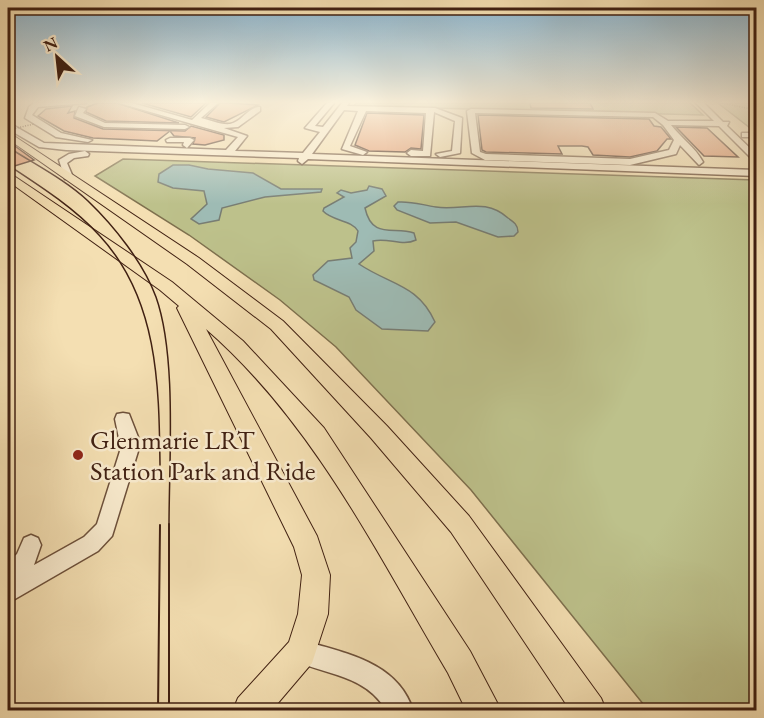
<svg xmlns="http://www.w3.org/2000/svg" width="764" height="718" font-family="'EB Garamond',serif">
  <rect width="100%" height="100%" fill="#f4dfb2"/>
  <filter id="stains"><feTurbulence type="fractalNoise" baseFrequency=".00333" numOctaves="4"/><feColorMatrix values="0 0 0 0 .2 0 0 0 0 .09 0 0 0 0 .02 0 0 0 .5 -.17"/></filter>
  <radialGradient id="worn" r=".72"><stop offset=".6" stop-color="#630" stop-opacity="0"/><stop offset="1" stop-color="#630" stop-opacity=".3"/></radialGradient>
  <g fill="#bdc18b" stroke="#7e704e" stroke-width="1.5">
    <polygon points="356,103 690,103 703,115 354,106"/>
    <polygon points="718,103 756,103 756,131 754,131"/>
    <polygon points="123,159 756,180 756,710 648,710 471,490 336,347 280,300 189,235 95,176"/>
  </g>
  <g fill="#9ebbb4" stroke="#787d73" stroke-width="1.5">
    <polygon points="173,165 189,165 208,169 253,173 281,189 322,189 321,192 265,197 222,208 219,220 199,224 191,219 207,204 204,191 173,188 158,182 159,174"/>
    <path d="M369 186 382 189 386 196 365 208C372 240 394 226 414 233L416 240C402 247 388 237 373 241L374 251 359 264C390 285 418 284 435 322L428 331 382 329 356 310 349 297 314 280 313 275 328 261 352 258 350 248 356 242 358 231C352 220 332 221 323 211L324 208 344 197 337 193 341 190 351 193 367 190Z"/>
    <path d="M398 202C412 201 422 205 436 207 462 211 485 197 508 218 514 222 518 225 518 232L514 236 498 237 456 222 430 223 397 210 394 206Z"/>
  </g>
  <g fill="#e39d75" stroke="#402012" stroke-width="1.5">
    <polygon points="98,103 117,103 179,123 106,121 86,112 87,107"/>
    <polygon points="142,103 206,103 191,117"/>
    <polygon points="220,103 229,103 258,105 224,122 206,117"/>
    <polygon points="530,103 590,103 593,109 531,108"/>
    <polygon points="72,106 68,113 75,111 74,118 103,129 185,131 191,126 224,135 224,140 205,145 193,144 195,138 174,136 170,131 157,141 93,138 64,131 38,116 46,109"/>
    <polygon points="367,113 424,115 421,149 411,148 405,152 369,151 355,145"/>
    <polygon points="478,115 649,119 654,126 661,127 671,139 667,139 657,151 630,157 593,155 588,147 582,146 558,146 562,154 486,152 482,150"/>
    <polygon points="676,127 707,128 738,157 704,156"/>
    <polygon points="8,141 34,160 8,168"/>
  </g>
  <g fill="none" stroke-linecap="round" stroke-linejoin="round">
    <defs>
      <g id="minor">
        <polygon points="34,103 86,103 38,107 32,115 61,133 92,140 88,142 56,137 25,118 29,107"/>
        <path d="M119 103H132L192 120 210 103H218L201 118C210 120 221 125 230 124 242 122 248 107 260 107V111L238 127 224 128 247 136 235 151 303 153 320 132 305 128 327 103H334L315 126 323 127 342 103H349L347 106 435 108 462 118 460 153 440 157 436 154 452 151 455 121 434 112 430 156H411L407 153 411 150 423 151 426 113 366 111 350 146 367 152 363 155 342 149 358 111 344 110 312 154 756 170V176L308 159 302 164 298 161 299 158 66 150 39 147 8 129V124H11L44 143 226 150 238 137Z"/>
        <path d="M696 103H704L723 122H729L727 126 756 154V161L753 160 719 126 671 125C682 139 695 147 703 162L699 165 680 145 676 154 630 165 485 160 472 153 467 111 471 109 655 113 668 121H714ZM475 113 653 117 663 125 674 140 669 150 630 159 486 154 480 152Z"/>
        <polygon points="79,107 86,109 83,113 105,123 185,125 189,127 185,129 104,127 75,116"/>
        <polygon points="745,133 756,133 756,137 742,137 742,133"/>
        <polygon points="170,138 190,138 194,140 187,148 183,145 184,142 167,142 166,140"/>
        <polygon points="85,151 89,154 88,156 74,158 67,163 73,177 65,179 59,160 69,154"/>
        <polygon points="123,413 129,414 138,437 139,448 112,536 98,551 8,603 8,562 17,554 24,538 31,535 38,538 41,545 34,565 84,537 97,524 121,448 115,419 117,414"/>
        <path d="M301 640C344 653 397 661 413 710H386C366 675 326 675 293 660L289 652 293 644Z"/>
      </g>
      <g id="major">
        <polygon points="8,132 199,258 283,321 387,426 469,516 601,698 606,710 570,710 451,532 371,438 271,329 187,264 8,139"/>
        <path d="M8 172 172 282 243 341 324 428 470 651 501 710H466L448 673C377 553 313 422 206 329L317 536 330 575 328 614 312 663 272 710H233L238 698 289 642 298 614 302 575 294 547 177 308 179 306 160 290 8 181Z"/>
      </g>
    </defs>
    <use href="#minor" stroke="#6d503a" stroke-width="3"/>
    <use href="#major" stroke="#402012" stroke-width="2"/>
    <polyline stroke="#402012" stroke-width="1.5" stroke-dasharray="1 1.5" stroke-linecap="butt" points="722,103 756,110"/>
    <use href="#minor" fill="#f8eacd" fill-rule="evenodd"/>
    <use href="#major" fill="#f4dfb2" fill-rule="evenodd"/>
    <g stroke="#402012" stroke-width="1.5">
      <path d="M8 147C34 164 66 180 88 201 114 226 143 262 156 297 177 356 169 461 169 525"/>
      <path d="M8 165C40 186 73 207 99 235 158 298 159 384 160 465"/>
    </g>
    <g stroke="#402012" stroke-width="2">
      <polyline points="169,524 169,710"/>
      <polyline points="158,710 160,525"/>
    </g>
    <polyline stroke="#402012" stroke-width="1.5" stroke-dasharray="1 1.5" stroke-linecap="butt" points="8,130 34,124"/>
  </g>
  <linearGradient id="sky" x2="0" y2="1"><stop stop-color="#8ab7d3"/><stop offset="0.5" stop-color="#faf1dc"/><stop offset="1" stop-color="#faf1dc" stop-opacity="0"/></linearGradient>
  <rect width="764" height="204" fill="url(#sky)"/>
  <circle fill="#8f2418" stroke="#f8eacd" stroke-width="2" cx="78" cy="455" r="6"/>
  <g text-anchor="middle" dominant-baseline="central" stroke-width="5" stroke-linejoin="round" paint-order="stroke">
    <g font-size="27" fill="#402012" stroke="#f8eacd" text-anchor="start">
      <text x="90" y="439">Glenmarie LRT<tspan x="90" dy="31">Station Park and Ride</tspan></text>
    </g>
  </g>
  <rect width="764" height="718" fill="none" stroke="#f4dfb2" stroke-width="30"/>
  <rect x="9" y="9" width="746" height="700" fill="none" stroke="#402012" stroke-width="3"/>
  <rect x="15" y="15" width="734" height="688" fill="none" stroke="#402012" stroke-width="1.5"/>
  <g transform="translate(57 57) rotate(333)" stroke="#f8eacd" stroke-width="4.5" paint-order="stroke">
  <path d="M0-4.5L10 22L0 15L-10 22Z" fill="#402012"/>
  <text y="-9" font-size="16" font-weight="bold" text-anchor="middle" fill="#402012">N</text>
  </g>
  <rect width="100%" height="100%" filter="url(#stains)"/>
  <rect width="100%" height="100%" fill="url(#worn)"/>
</svg>
